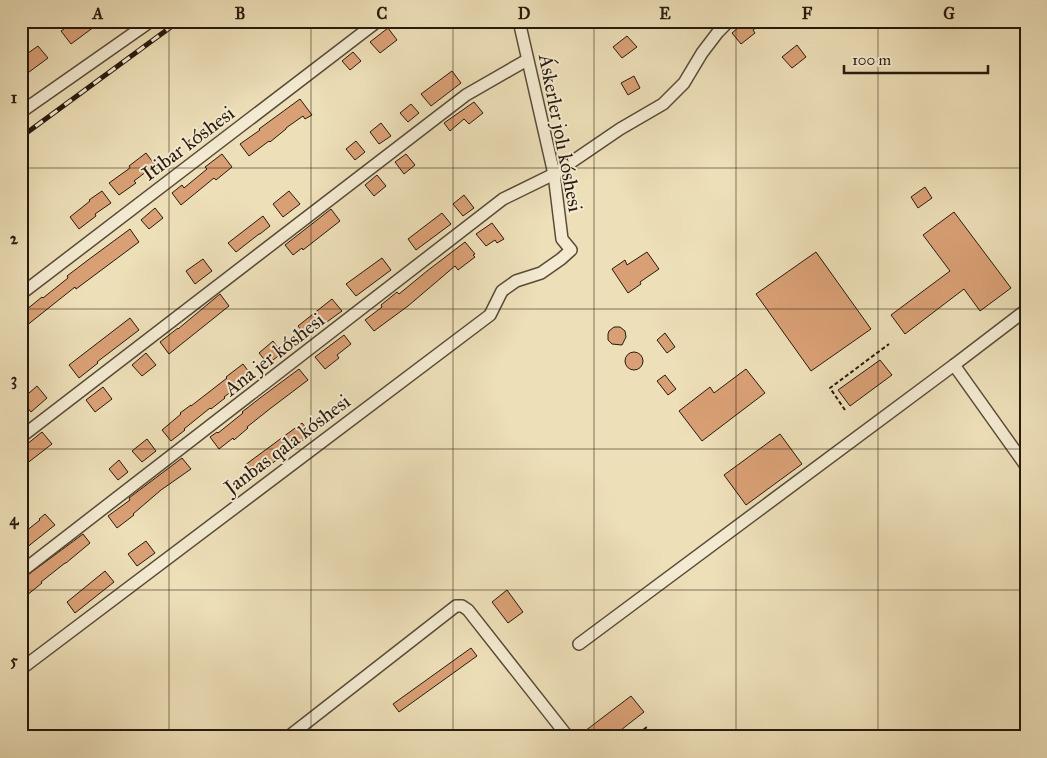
<svg xmlns="http://www.w3.org/2000/svg" width="1047" height="758" font-family="'IM FELL Great Primer',serif">
  <rect width="100%" height="100%" fill="#eddfb8"/>
  <filter id="stains"><feTurbulence type="fractalNoise" baseFrequency=".004" numOctaves="4"/><feColorMatrix values="0 0 0 0 .2 0 0 0 0 .09 0 0 0 0 .02 0 0 0 .5 -.17"/></filter>
  <radialGradient id="worn" r=".72"><stop offset=".6" stop-color="#630" stop-opacity="0"/><stop offset="1" stop-color="#630" stop-opacity=".3"/></radialGradient>
  <g fill="#daa075" stroke="#281a0d">
    <polygon points="75,21 102,21 71,44 61,31"/>
    <polygon points="746,21 765,21 753,30 755,33 741,44 732,33"/>
    <polygon points="388,28 397,40 380,53 370,42"/>
    <polygon points="627,36 637,47 622,58 613,47"/>
    <polygon points="797,45 806,57 792,68 782,57"/>
    <polygon points="38,46 48,58 21,78 21,58"/>
    <polygon points="353,52 361,61 350,70 342,61"/>
    <polygon points="452,71 461,83 431,106 421,94"/>
    <polygon points="634,76 640,88 628,95 621,83"/>
    <polygon points="300,99 312,115 305,119 303,116 286,128 286,129 270,142 269,141 249,156 240,144 260,130 259,129 274,118"/>
    <polygon points="474,102 483,113 469,124 464,119 450,131 444,123"/>
    <polygon points="411,104 419,113 408,122 400,113"/>
    <polygon points="381,123 391,136 379,144 370,132"/>
    <polygon points="356,141 365,152 355,160 346,149"/>
    <polygon points="146,153 155,165 134,181 136,183 119,195 109,183 130,168 129,166"/>
    <polygon points="222,154 232,167 216,180 214,178 181,205 172,193 182,185 184,188 207,169 205,167"/>
    <polygon points="406,154 415,165 404,174 395,162"/>
    <polygon points="377,175 386,186 374,196 365,185"/>
    <polygon points="925,187 932,198 918,208 911,197"/>
    <polygon points="102,191 111,203 95,214 96,216 79,229 70,217 90,201 89,200"/>
    <polygon points="289,191 300,204 283,217 273,204"/>
    <polygon points="464,195 474,208 463,216 453,204"/>
    <polygon points="155,208 163,218 149,229 141,220"/>
    <polygon points="331,209 340,221 303,250 302,248 293,255 285,245"/>
    <polygon points="954,212 1011,288 980,311 964,289 905,334 891,315 950,271 923,235"/>
    <polygon points="442,213 451,224 416,250 408,239"/>
    <polygon points="263,216 270,226 260,234 259,234 236,252 228,243"/>
    <polygon points="492,223 504,239 497,243 495,240 486,246 476,234"/>
    <polygon points="130,229 139,242 76,289 75,287 21,330 21,314 42,297 43,298 68,278 67,276 88,260"/>
    <polygon points="465,242 475,254 473,255 475,257 458,270 455,266 408,306 374,331 365,320 382,307 381,305 397,292 399,294 427,271"/>
    <polygon points="647,252 659,269 640,282 641,284 628,293 612,269 625,260 627,265"/>
    <polygon points="816,252 871,329 811,371 756,294"/>
    <polygon points="382,258 391,270 356,296 346,284"/>
    <polygon points="203,259 212,271 195,284 186,271"/>
    <polygon points="220,294 229,306 169,354 160,342 178,328 178,329"/>
    <polygon points="332,299 342,311 306,337 298,326"/>
    <polygon points="130,318 139,330 97,362 98,363 79,378 69,365"/>
    <polygon points="614,327 620,327 625,331 626,337 622,345 612,344 608,340 608,334 609,331"/>
    <polygon points="665,333 675,347 667,353 657,340"/>
    <polygon points="344,335 351,344 337,355 339,358 325,369 315,357"/>
    <polygon points="273,341 282,353 268,364 259,353"/>
    <circle cx="634" cy="361" r="9"/>
    <polygon points="146,353 156,365 142,376 132,365"/>
    <polygon points="880,360 892,375 850,406 838,390"/>
    <polygon points="243,364 252,376 224,397 225,398 211,409 210,408 184,429 185,430 171,441 162,430 181,414 180,413 191,405 191,406 227,378 226,377"/>
    <polygon points="299,369 308,380 271,408 247,427 248,428 234,440 233,438 219,449 210,437 217,432 218,433 243,413 242,412 260,398"/>
    <polygon points="746,369 765,393 702,441 679,411 710,387 714,393"/>
    <polygon points="665,375 676,389 668,395 657,381"/>
    <polygon points="37,386 47,398 31,412 21,400"/>
    <polygon points="103,387 112,399 95,412 86,400"/>
    <polygon points="302,423 311,434 254,477 245,465"/>
    <polygon points="42,432 52,444 21,468 21,449"/>
    <polygon points="780,434 802,464 746,505 724,475"/>
    <polygon points="147,439 156,451 142,462 132,451"/>
    <polygon points="182,458 191,469 161,490 133,514 134,515 117,528 108,516 130,500 129,498"/>
    <polygon points="119,460 128,472 118,480 109,469"/>
    <polygon points="45,514 55,525 21,552 21,535 40,520 39,519"/>
    <polygon points="83,534 90,543 66,563 65,563 41,582 42,583 21,600 21,580"/>
    <polygon points="146,541 155,553 137,566 128,554"/>
    <polygon points="105,571 114,582 75,613 67,602"/>
    <polygon points="507,590 523,612 508,623 492,602"/>
    <polygon points="471,648 477,656 399,712 393,704"/>
    <polygon points="631,696 644,712 612,737 590,737 585,731"/>
  </g>
  <g fill="none" stroke-linecap="round" stroke-linejoin="round">
    <defs>
      <g id="minor">
        <polyline points="21,112 151,21"/>
        <polyline points="21,294 378,21"/>
        <polyline points="954,365 1026,310"/>
        <polyline points="21,437 466,95 527,60"/>
        <polyline points="21,572 503,199 554,174 620,129 663,104 684,83 702,53 718,32 729,21"/>
        <polyline points="579,644 954,365 1026,466"/>
        <polyline points="21,669 490,315 502,291 516,281 541,273 561,259 571,250 562,239 554,174 519,21"/>
        <polyline points="288,737 456,606 462,606 468,610 568,737"/>
      </g>
    </defs>
    <use href="#minor" stroke="#594b38" stroke-width="14"/>
    <g stroke="#281a0d" stroke-width="2" stroke-dasharray="4 2.5" stroke-linecap="butt">
      <polyline points="845,410 830,388 889,344"/>
      <polyline points="633,737 647,727"/>
    </g>
    <use href="#minor" stroke="#f3ead1" stroke-width="11"/>
    <defs>
      <polyline id="rail" points="21,137 179,21"/>
    </defs>
    <use href="#rail" stroke="#281a0d" stroke-width="5"/>
    <use href="#rail" stroke="#f3ead1" stroke-width="3" stroke-dasharray="9" stroke-linecap="butt"/>
  </g>
  <path fill="none" stroke="#281a0d" stroke-width="1" stroke-opacity="0.55" d="M169 21V737M311 21V737M453 21V737M594 21V737M736 21V737M878 21V737M21 168H1026M21 309H1026M21 449H1026M21 590H1026"/>
  <g text-anchor="middle" dominant-baseline="central" stroke-width="4" stroke-linejoin="round" paint-order="stroke">
    <g font-size="20" fill="#281a0d" stroke="#f3ead1">
      <text transform="translate(561 133) rotate(79)">Áskerler jolı kóshesi</text>
      <text transform="translate(188 143) rotate(-37)">Itibar kóshesi</text>
      <text transform="translate(274 354) rotate(-38)">Ana jer kóshesi</text>
      <text transform="translate(287 444) rotate(-37)">Janbas qala kóshesi</text>
    </g>
  </g>
  <rect width="1047" height="758" fill="none" stroke="#eddfb8" stroke-width="55"/>
  <path d="M844 65v8h144v-8" fill="none" stroke="#281a0d" stroke-width="2.5"/>
  <text x="852" y="65" font-size="15" fill="#281a0d" stroke="#f3ead1" stroke-width="4" paint-order="stroke">100 m</text>
  <rect x="28" y="28" width="992" height="702" fill="none" stroke="#281a0d" stroke-width="2"/>
  <g font-size="16" text-anchor="middle" font-weight="bold" fill="#281a0d">
    <text x="98" y="19">A</text>
    <text x="240" y="19">B</text>
    <text x="382" y="19">C</text>
    <text x="524" y="19">D</text>
    <text x="665" y="19">E</text>
    <text x="807" y="19">F</text>
    <text x="949" y="19">G</text>
    <text x="14" y="103">1</text>
    <text x="14" y="244">2</text>
    <text x="14" y="385">3</text>
    <text x="14" y="525">4</text>
    <text x="14" y="666">5</text>
  </g>
  <rect width="100%" height="100%" filter="url(#stains)"/>
  <rect width="100%" height="100%" fill="url(#worn)"/>
</svg>
